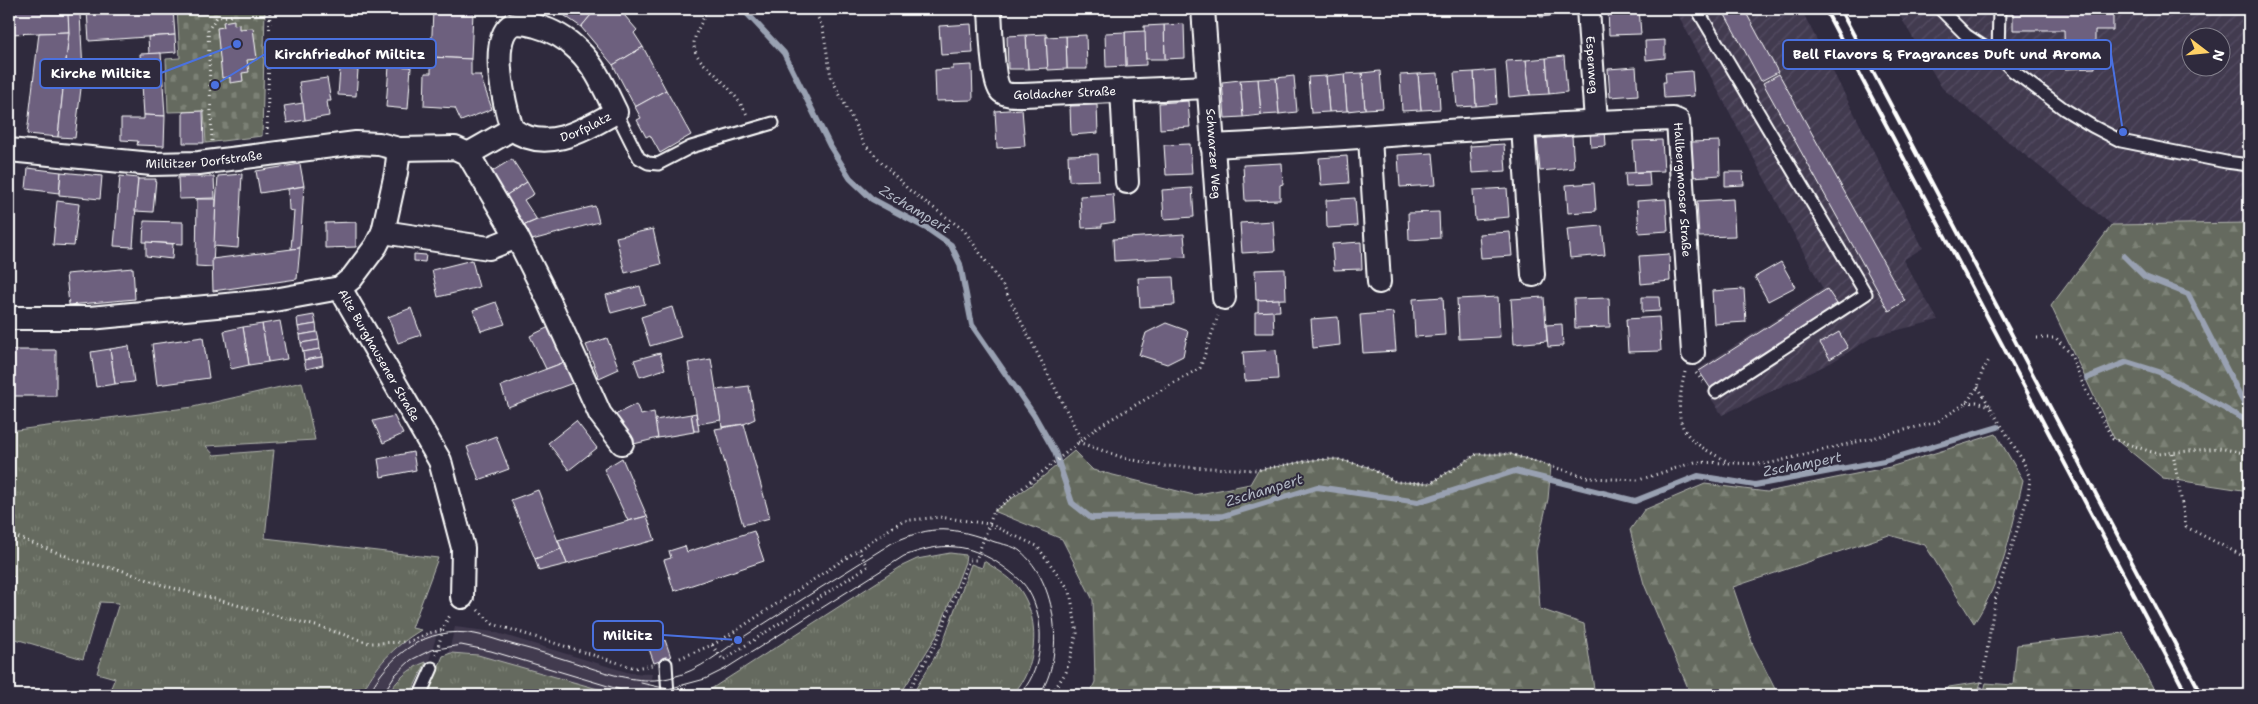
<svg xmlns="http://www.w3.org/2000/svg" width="2258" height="704" font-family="'Shantell Sans',sans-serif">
  <defs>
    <pattern id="industrial-furrows" width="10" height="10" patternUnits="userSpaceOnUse" patternTransform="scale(1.25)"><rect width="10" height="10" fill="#423a50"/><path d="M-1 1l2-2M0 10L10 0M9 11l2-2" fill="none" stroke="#554e62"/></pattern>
    <pattern id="grass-tufts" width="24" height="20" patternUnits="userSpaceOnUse" patternTransform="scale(1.25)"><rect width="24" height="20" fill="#656b5e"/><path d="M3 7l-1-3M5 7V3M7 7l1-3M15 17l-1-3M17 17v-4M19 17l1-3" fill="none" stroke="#7c8176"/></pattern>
    <pattern id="forest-firs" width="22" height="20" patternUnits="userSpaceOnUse" patternTransform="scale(1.25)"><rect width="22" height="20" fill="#656b5e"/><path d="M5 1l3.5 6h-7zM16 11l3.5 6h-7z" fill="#7c8176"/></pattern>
    <pattern id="cemetery-stones" width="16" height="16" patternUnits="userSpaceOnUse" patternTransform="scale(1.25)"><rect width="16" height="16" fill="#656b5e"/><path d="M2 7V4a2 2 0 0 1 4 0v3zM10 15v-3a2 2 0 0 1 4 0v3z" fill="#7c8176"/></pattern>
  </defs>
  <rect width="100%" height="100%" fill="#2f2a3d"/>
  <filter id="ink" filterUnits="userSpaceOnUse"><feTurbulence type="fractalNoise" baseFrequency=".02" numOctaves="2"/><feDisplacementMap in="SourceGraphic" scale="10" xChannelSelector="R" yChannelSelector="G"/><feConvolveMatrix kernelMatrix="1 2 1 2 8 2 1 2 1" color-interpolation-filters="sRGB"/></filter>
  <g filter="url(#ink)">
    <g fill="#423a50">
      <polygon points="455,627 494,632 630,673 652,674 647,695 619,695 478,655 466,653 448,654"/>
      <polygon points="438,630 429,661 395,683 387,695 361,695 384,658 404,641"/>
    </g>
    <g fill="url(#industrial-furrows)" fill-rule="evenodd">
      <polygon points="1675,9 1801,9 1923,248 1903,260 1938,320 1874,336 1832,362 1722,415 1707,392 1711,389 1698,369 1823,289"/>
      <path d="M1896 9H2249V223L2112 225 1942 88ZM2190 38H2220V68H2190Z"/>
    </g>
    <g fill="url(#grass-tufts)" stroke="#b2b5ae">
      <path d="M302 382 315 440 206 446 214 455 274 450 265 538 438 558 412 628 421 630C393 647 376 665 361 695H108L115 678 97 673 119 603 100 602 83 659 9 637 15 577 9 575V431L193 407Z"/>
      <polygon points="950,553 966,555 965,562 937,635 900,695 710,695 711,689 902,566 917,559"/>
      <path d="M984 561C996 569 1009 576 1018 587 1036 610 1038 645 1027 672 1024 680 1018 688 1013 695H912L942 645 971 564 982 568Z"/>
      <polygon points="451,653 478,655 619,695 427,695 443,656"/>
      <path d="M426 662 410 695H387C397 680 409 668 426 662Z"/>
    </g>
    <g fill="url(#forest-firs)" stroke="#b2b5ae">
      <polygon points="2249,223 2249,491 2163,478 2114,438 2051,306 2112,225"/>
      <path d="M1996 434 2023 480C2012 528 2002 582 1974 623L1925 545 1889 535 1733 587 1753 645 1778 695H1691L1644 584 1630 530 1644 510 1705 484 1767 492 1890 467Z"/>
      <polygon points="1074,451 1093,470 1194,495 1250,484 1258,470 1312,460 1337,459 1368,467 1396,482 1431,483 1477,454 1510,454 1551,466 1548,499 1536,551 1540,609 1584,624 1595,695 1089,695 1095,682 1093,600 1062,539 994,511 1044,476"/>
      <polygon points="2123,633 2157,695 1983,695 1986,683 2013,685 2017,645"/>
      <polygon points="1981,682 1977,695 1940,695 1949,687"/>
    </g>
    <polygon fill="url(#cemetery-stones)" stroke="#b2b5ae" points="177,9 265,9 262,136 206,143 204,111 168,112 166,59 180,58"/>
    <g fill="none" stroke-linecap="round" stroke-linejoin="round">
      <g stroke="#99a1b2" stroke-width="6">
        <polyline points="743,9 784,53 830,146 850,178 872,199 928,229 951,245 960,264 972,325 1034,415 1055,452 1072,503 1091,518 1223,516 1317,487 1418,502 1515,471 1635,501 1698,476 1755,485 1884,461 1998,427"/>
        <polyline points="2124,256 2145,277 2188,294 2249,413"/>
        <polyline points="2087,378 2127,362 2159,372 2249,422"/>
      </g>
    </g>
    <g fill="#6d617e" stroke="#fff">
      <polygon points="9,9 68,9 69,32 9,34"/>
      <polygon points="118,9 173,9 175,35 89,41 87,11"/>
      <polygon points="433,9 473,9 473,12"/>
      <polygon points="555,9 596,9 581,27"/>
      <polygon points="596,9 619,9 637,30 634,33 643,47 613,65 581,27"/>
      <polygon points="1540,9 1569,9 1569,14 1540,17"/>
      <polygon points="1608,9 1639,9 1641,34 1609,35"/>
      <polygon points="1722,9 1744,9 1778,72 1761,81"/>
      <polygon points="2013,9 2113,9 2113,30 2095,30 2095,68 2065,69 2064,30 2013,30"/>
      <polygon points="433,10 473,12 471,59 431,57"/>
      <polygon points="68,14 80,14 83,72 65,70 69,32"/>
      <polygon points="234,20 234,25 239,24 239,29 253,28 257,59 247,60 249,72 242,73 243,81 230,83 230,77 222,78 217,28 224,27 223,22"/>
      <polygon points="971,24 973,53 941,55 939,26"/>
      <polygon points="1184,24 1185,58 1165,59 1164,25"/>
      <polygon points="1164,25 1165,59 1146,59 1144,26"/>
      <polygon points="1145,31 1146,65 1126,66 1125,32"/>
      <polygon points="69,32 58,137 27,134 39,33"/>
      <polygon points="1125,32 1126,66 1106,67 1105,33"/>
      <polygon points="1046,34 1048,68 1028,69 1026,35"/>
      <polygon points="175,35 176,52 149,54 148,37"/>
      <polygon points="1026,35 1028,69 1008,69 1007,36"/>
      <polygon points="1086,35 1087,69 1067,69 1066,36"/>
      <polygon points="1066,36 1067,69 1048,70 1046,37"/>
      <polygon points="1665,40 1665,58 1646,60 1645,41"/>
      <polygon points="643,47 666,90 635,107 613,65"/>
      <polygon points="161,53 165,116 144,115 140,54"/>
      <polygon points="1564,56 1567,92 1549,94 1546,58"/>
      <polygon points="431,57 471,59 471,75 480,75 492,109 461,121 455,108 424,106 425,73 431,73"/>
      <polygon points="1546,58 1549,94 1530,95 1526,60"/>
      <polygon points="1526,60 1530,95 1509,97 1506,61"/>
      <polygon points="972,65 973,100 936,101 935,70 953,69 953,66"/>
      <polygon points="389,66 411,67 408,109 386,107"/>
      <polygon points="1636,67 1638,95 1610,97 1608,69"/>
      <polygon points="340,69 358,70 356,96 338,95"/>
      <polygon points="65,70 83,72 75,138 58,137"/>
      <polygon points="1495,70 1497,104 1476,106 1474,72"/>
      <polygon points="1380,71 1383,108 1365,109 1362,73"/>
      <polygon points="1692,71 1694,96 1664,98 1663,82 1666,82 1665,73"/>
      <polygon points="1474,72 1476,106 1457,107 1454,73"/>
      <polygon points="1362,73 1365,109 1347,111 1344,74"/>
      <polygon points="1438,73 1440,109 1421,110 1418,74"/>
      <polygon points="1344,74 1347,111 1329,112 1326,76"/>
      <polygon points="1418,74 1421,110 1402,111 1400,75"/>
      <polygon points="1779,74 1905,301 1889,311 1763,83"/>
      <polygon points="1294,76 1297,112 1279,114 1276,78"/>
      <polygon points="1326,76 1329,112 1311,113 1308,77"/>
      <polygon points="327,78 331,101 327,101 329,116 305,120 299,82"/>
      <polygon points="1276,78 1279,114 1261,115 1258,79"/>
      <polygon points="1258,79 1261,115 1243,117 1240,80"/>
      <polygon points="1240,80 1243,117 1225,118 1222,82"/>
      <polygon points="666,90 691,135 660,153 650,135 646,137 637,120 641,118 635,107"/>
      <polygon points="1188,101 1190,127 1160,129 1159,103"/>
      <polygon points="303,103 305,120 287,123 284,106"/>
      <polygon points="1097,105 1098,133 1071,135 1070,106"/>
      <polygon points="9,107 15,108 12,132 9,131"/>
      <polygon points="1022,109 1025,146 997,148 995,111"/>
      <polygon points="203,111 204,143 183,143 183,112"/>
      <polygon points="144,115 165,116 164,146 137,145 138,141 121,140 121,119 144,119"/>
      <polygon points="1605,129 1606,146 1591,147 1590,131"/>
      <polygon points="1572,136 1574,168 1540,171 1537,139"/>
      <polygon points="1662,140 1664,171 1635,172 1633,141"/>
      <polygon points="1719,141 1720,175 1693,177 1691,142"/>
      <polygon points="1190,144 1192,174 1166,175 1164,145"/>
      <polygon points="1504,144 1506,171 1472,173 1470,146"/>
      <polygon points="1433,153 1436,185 1400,187 1398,155"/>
      <polygon points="1098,154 1099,180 1069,181 1068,155"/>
      <polygon points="1347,156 1349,183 1321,185 1319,158"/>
      <polygon points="512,159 527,182 505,196 491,172"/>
      <polygon points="1282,163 1283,184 1280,185 1280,200 1245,201 1243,165"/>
      <polygon points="300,164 304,186 260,193 256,171"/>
      <polygon points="28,168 61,172 59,193 26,189"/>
      <polygon points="61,172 102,176 100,199 59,195"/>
      <polygon points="1649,172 1650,186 1626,187 1625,173"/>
      <polygon points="1725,172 1743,172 1744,185 1725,186"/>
      <polygon points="242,174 238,248 213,246 218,176"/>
      <polygon points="120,176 138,178 133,247 114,246"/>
      <polygon points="178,177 214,177 215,198 179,199"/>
      <polygon points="138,179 156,179 153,212 135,211"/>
      <polygon points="527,182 534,194 524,200 537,220 522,226 505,196"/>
      <polygon points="1594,183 1596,211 1568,213 1566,185"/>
      <polygon points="304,186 300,248 291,249 294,211 289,210 288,189"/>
      <polygon points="1192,188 1194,217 1164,219 1162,190"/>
      <polygon points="1507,188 1509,217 1475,220 1473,190"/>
      <polygon points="1113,194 1115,222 1102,224 1102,227 1082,228 1080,196"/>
      <polygon points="1355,198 1357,226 1327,228 1326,200"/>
      <polygon points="197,199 216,199 213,267 196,266"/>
      <polygon points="1666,199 1668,231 1639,233 1637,201"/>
      <polygon points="1733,199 1735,236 1699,237 1697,201"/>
      <polygon points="57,201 79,204 74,246 53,245"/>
      <polygon points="595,206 599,222 532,240 523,226 537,220"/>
      <polygon points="1439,212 1440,238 1409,240 1408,213"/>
      <polygon points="144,221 183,222 183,244 143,242"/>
      <polygon points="1273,221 1275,251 1242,253 1240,223"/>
      <polygon points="356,222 356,247 325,248 325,223"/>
      <polygon points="1602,226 1605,255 1570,258 1567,229"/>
      <polygon points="653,229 661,264 625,273 616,237"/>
      <polygon points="1510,232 1512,256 1481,258 1479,234"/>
      <polygon points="1184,234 1186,257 1114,261 1113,239"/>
      <polygon points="146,242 173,244 172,259 146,256"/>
      <polygon points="1361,242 1362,269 1334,270 1332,244"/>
      <polygon points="300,248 297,279 213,291 212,259"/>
      <polygon points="414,254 426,255 425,262 414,261"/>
      <polygon points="1669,254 1670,281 1641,284 1639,256"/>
      <polygon points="472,260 479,287 438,297 432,270"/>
      <polygon points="1781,262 1795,287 1768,301 1755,277"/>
      <polygon points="133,268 135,299 69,305 66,274"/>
      <polygon points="1285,269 1286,299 1256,300 1255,270"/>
      <polygon points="1173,277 1175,305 1140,307 1138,278"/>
      <polygon points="640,286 645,304 611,313 606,295"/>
      <polygon points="1744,289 1746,322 1714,324 1712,291"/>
      <polygon points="1827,289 1837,304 1831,307 1833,311 1711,389 1699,371"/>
      <polygon points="1443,297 1445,335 1415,337 1413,299"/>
      <polygon points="1498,297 1500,337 1459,339 1457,299"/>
      <polygon points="1544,297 1547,341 1514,344 1511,299"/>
      <polygon points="1642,297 1659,297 1660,311 1642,312"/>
      <polygon points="1609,298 1610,327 1575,328 1574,299"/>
      <polygon points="1279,299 1280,311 1258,312 1258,300"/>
      <polygon points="496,302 505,324 481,331 473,310"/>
      <polygon points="672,307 681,337 650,346 641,317"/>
      <polygon points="411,308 421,335 398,343 388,317"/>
      <polygon points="1273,311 1274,333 1255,333 1255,312"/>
      <polygon points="1393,312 1396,351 1363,353 1360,315"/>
      <polygon points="314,315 316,324 298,327 297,318"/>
      <polygon points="1338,317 1340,345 1313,348 1311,319"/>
      <polygon points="1659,317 1661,351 1628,352 1626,319"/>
      <polygon points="280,321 287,359 268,362 262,324"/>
      <polygon points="1166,323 1188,331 1183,356 1167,364 1139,355 1146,333"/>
      <polygon points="262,324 268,362 249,365 243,327"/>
      <polygon points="316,324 317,332 300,335 298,327"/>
      <polygon points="1562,324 1563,346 1548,347 1546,325"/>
      <polygon points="243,327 249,365 231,369 224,331"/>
      <polygon points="549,327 565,362 546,369 530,336"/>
      <polygon points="317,332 319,340 301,343 300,335"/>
      <polygon points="1839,332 1848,348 1830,359 1820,343"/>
      <polygon points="203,337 209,378 157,385 152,344"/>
      <polygon points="607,338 619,369 599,378 586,345"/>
      <polygon points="319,340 320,349 303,352 301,343"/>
      <polygon points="129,346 134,382 115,384 110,349"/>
      <polygon points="110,349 115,384 96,387 91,352"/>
      <polygon points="320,349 322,357 304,360 303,352"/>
      <rect x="9" y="350" width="47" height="46"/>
      <polygon points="1276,350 1278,379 1245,381 1243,352"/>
      <polygon points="660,353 665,369 640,377 634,360"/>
      <polygon points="322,357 323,365 306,369 304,360"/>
      <polygon points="711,359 721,420 698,424 688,363"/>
      <polygon points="565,362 573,383 508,407 501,386"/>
      <polygon points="749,386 755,419 744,424 722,427 716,390"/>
      <polygon points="636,404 641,415 654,412 658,438 630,445 615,415"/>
      <polygon points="696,413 699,431 694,431 691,414"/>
      <polygon points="691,414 694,432 658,438 655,420"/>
      <polygon points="394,416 403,434 383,443 373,421"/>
      <polygon points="576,421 597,448 569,470 548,443"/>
      <polygon points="744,424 770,518 743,525 715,429"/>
      <polygon points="496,436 509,469 479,480 467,447"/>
      <polygon points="413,452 416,470 381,477 378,459"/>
      <polygon points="622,458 647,516 628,521 604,469"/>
      <polygon points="538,490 561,549 535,559 511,500"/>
      <polygon points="647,516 655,540 567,564 558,540"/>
      <polygon points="754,531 764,561 674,591 664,560 671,558 669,551 685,546 687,552"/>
      <polygon points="561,549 567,564 539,571 535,559"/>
      <polygon points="665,640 671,657 654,663 648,646"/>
    </g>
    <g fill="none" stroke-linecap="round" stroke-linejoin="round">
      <defs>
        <g id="lane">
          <polyline points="1697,9 1866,294 1716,392"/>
          <polyline points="1940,9 1966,35 1998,56 2013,71 2064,109 2092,126 2121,141 2226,162 2249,165"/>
          <polyline points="1998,56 1999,9"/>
          <polyline points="616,112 639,158 648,163 658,164 691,147 773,123"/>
          <polyline points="666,664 668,695"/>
          <polyline points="420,695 432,668"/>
        </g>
        <g id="street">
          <path id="s1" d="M990 9C991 24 992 82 1001 91 1006 96 1016 95 1023 95L1208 87"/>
          <path id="s2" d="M1203 9 1224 298"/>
          <path id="s3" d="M1588 9 1596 121"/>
          <polyline points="1122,90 1127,182"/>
          <polyline points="1523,127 1533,275"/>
          <polyline points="1370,138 1379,282"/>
          <path id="s4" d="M1212 146C1366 138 1519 124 1673 119L1678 121 1693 353"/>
          <path id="s5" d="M9 150 152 164 199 163 356 143 379 144 399 149 455 148 468 154 517 237 489 248 383 232"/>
          <path id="s6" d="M468 154 512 129C546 154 584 130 616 112 605 90 596 67 578 50 567 39 551 30 536 26 528 24 517 21 510 26 489 42 505 107 512 129"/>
          <polyline points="517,237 550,303 600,414 622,443"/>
          <path id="s7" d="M340 288 440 461 463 548 462 597"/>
          <polyline points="9,318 90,318 269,301 340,288 352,278 376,246 383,232 396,173 399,149"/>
        </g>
      </defs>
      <use href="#lane" stroke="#fff" stroke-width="15"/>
      <use href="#street" stroke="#fff" stroke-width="26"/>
      <g stroke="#fff" stroke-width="3" stroke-dasharray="1 4" stroke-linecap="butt">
        <path d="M706 9C704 22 694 31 694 45 695 60 710 68 719 78 730 89 740 101 747 115"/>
        <polyline points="814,9 823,29 831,77 865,145 909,190 964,230 1003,286 1081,439"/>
        <polyline points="267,134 270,9"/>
        <polyline points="212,141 208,30 217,17 232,16"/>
        <polyline points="2037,338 2056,338 2070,353 2085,389 2113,439 2158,454 2219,448 2249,454"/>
        <path d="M1685 372C1672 427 1680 438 1729 462"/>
        <polyline points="1696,373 1705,384"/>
        <polyline points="1978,387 2023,461 2030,478 2028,496 1995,600 1980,695"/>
        <polyline points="1966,403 1976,402 1991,406"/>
        <polyline points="1078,442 1124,458 1162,466 1258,470 1312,460 1337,459 1368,467 1396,482 1431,483 1477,454 1510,454 1590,478 1639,480 1695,462 1767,464 1937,422 1966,403 1978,387 1982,372 1989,360"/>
        <polyline points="2173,453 2186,527 2249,559"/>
        <polyline points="9,534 79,561 121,570 162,585 327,629 369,643 408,642 429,633 444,630"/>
        <polyline points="478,610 493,624 635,668 652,665"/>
        <polyline points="712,645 723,660 868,566 858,550"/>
        <polyline points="436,655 444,625 451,614"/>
        <polyline points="680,658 712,645 728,636 902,521 940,517 989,524 1037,546 1070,591 1077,633 1066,672 1051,695"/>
        <polyline points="906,695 937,641 969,560 976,560 994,511 1099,426 1200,368 1218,316"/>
      </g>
      <use href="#lane" stroke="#2f2a3d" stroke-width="11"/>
      <use href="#street" stroke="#2f2a3d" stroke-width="22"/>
      <g stroke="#fff" stroke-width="1">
        <path d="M641 683 668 689 705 679 725 669 904 556C921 550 937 545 956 547 970 548 982 554 995 561 1004 567 1014 574 1022 582 1043 605 1045 649 1032 676 1029 683 1024 689 1020 695"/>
        <path d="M368 695C389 655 426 625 475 634 487 636 499 641 511 644 538 651 565 659 591 668 616 676 643 684 669 678 701 671 722 650 748 634 796 603 844 573 892 543 934 524 952 527 995 542 1002 544 1014 546 1020 551 1057 581 1066 657 1039 695"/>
        <polyline points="382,695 395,675 411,660 431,650 461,645 491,651 638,695"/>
      </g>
      <g stroke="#fff" stroke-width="4">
        <polyline points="1825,9 2187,695"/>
        <polyline points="1840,9 2202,695"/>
      </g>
    </g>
  </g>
  <g text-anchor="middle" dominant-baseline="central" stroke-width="4" stroke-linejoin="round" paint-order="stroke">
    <g font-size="12" fill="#fff" stroke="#2f2a3d">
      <text stroke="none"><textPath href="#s3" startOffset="56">Espenweg</textPath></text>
      <text stroke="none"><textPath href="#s1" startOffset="148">Goldacher Straße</textPath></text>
      <text stroke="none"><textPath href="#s6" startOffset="129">Dorfplatz</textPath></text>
      <text stroke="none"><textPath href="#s2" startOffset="145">Schwarzer Weg</textPath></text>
      <text stroke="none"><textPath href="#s5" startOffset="196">Miltitzer Dorfstraße</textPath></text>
      <text stroke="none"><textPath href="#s4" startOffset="536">Hallbergmooser Straße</textPath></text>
      <text stroke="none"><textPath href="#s7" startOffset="78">Alte Burghausener Straße</textPath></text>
    </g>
    <g font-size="14" font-style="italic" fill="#b2b8c5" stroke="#2f2a3d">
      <text transform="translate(915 209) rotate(31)">Zschampert</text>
      <text transform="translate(1802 464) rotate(-11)">Zschampert</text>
      <text transform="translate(1264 490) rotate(-17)">Zschampert</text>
    </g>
  </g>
  <path fill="none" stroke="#4a71e0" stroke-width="2" d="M215 85L265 54M2123 132L2111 54M237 44L161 73M738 640L663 635"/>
  <g fill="#4a71e0" stroke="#2f2a3d" stroke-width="2">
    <circle cx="215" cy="85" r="5"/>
    <circle cx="2123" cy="132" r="5"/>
    <circle cx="237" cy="44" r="5"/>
    <circle cx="738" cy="640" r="5"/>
  </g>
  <g fill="#2f2a3d" stroke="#4a71e0" stroke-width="2">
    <rect x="265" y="39" width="171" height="29" rx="5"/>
    <rect x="1783" y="40" width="328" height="29" rx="5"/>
    <rect x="40" y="59" width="121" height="29" rx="5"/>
    <rect x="593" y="621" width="70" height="29" rx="5"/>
  </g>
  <g font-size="14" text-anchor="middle" font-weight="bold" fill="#fff">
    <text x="350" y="59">Kirchfriedhof Miltitz</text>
    <text x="1947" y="59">Bell Flavors &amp; Fragrances Duft und Aroma</text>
    <text x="101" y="78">Kirche Miltitz</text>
    <text x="628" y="640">Miltitz</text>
  </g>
  <rect width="2258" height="704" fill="none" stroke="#2f2a3d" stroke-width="30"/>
  <rect x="15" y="15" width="2228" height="674" fill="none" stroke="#fff" stroke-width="2" filter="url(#ink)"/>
  <g transform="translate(2206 52) rotate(106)"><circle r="24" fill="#2f2a3d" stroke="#827f8b"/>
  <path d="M0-4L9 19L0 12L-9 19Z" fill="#ffd166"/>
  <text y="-8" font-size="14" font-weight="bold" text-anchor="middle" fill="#ffffff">N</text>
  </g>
</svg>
